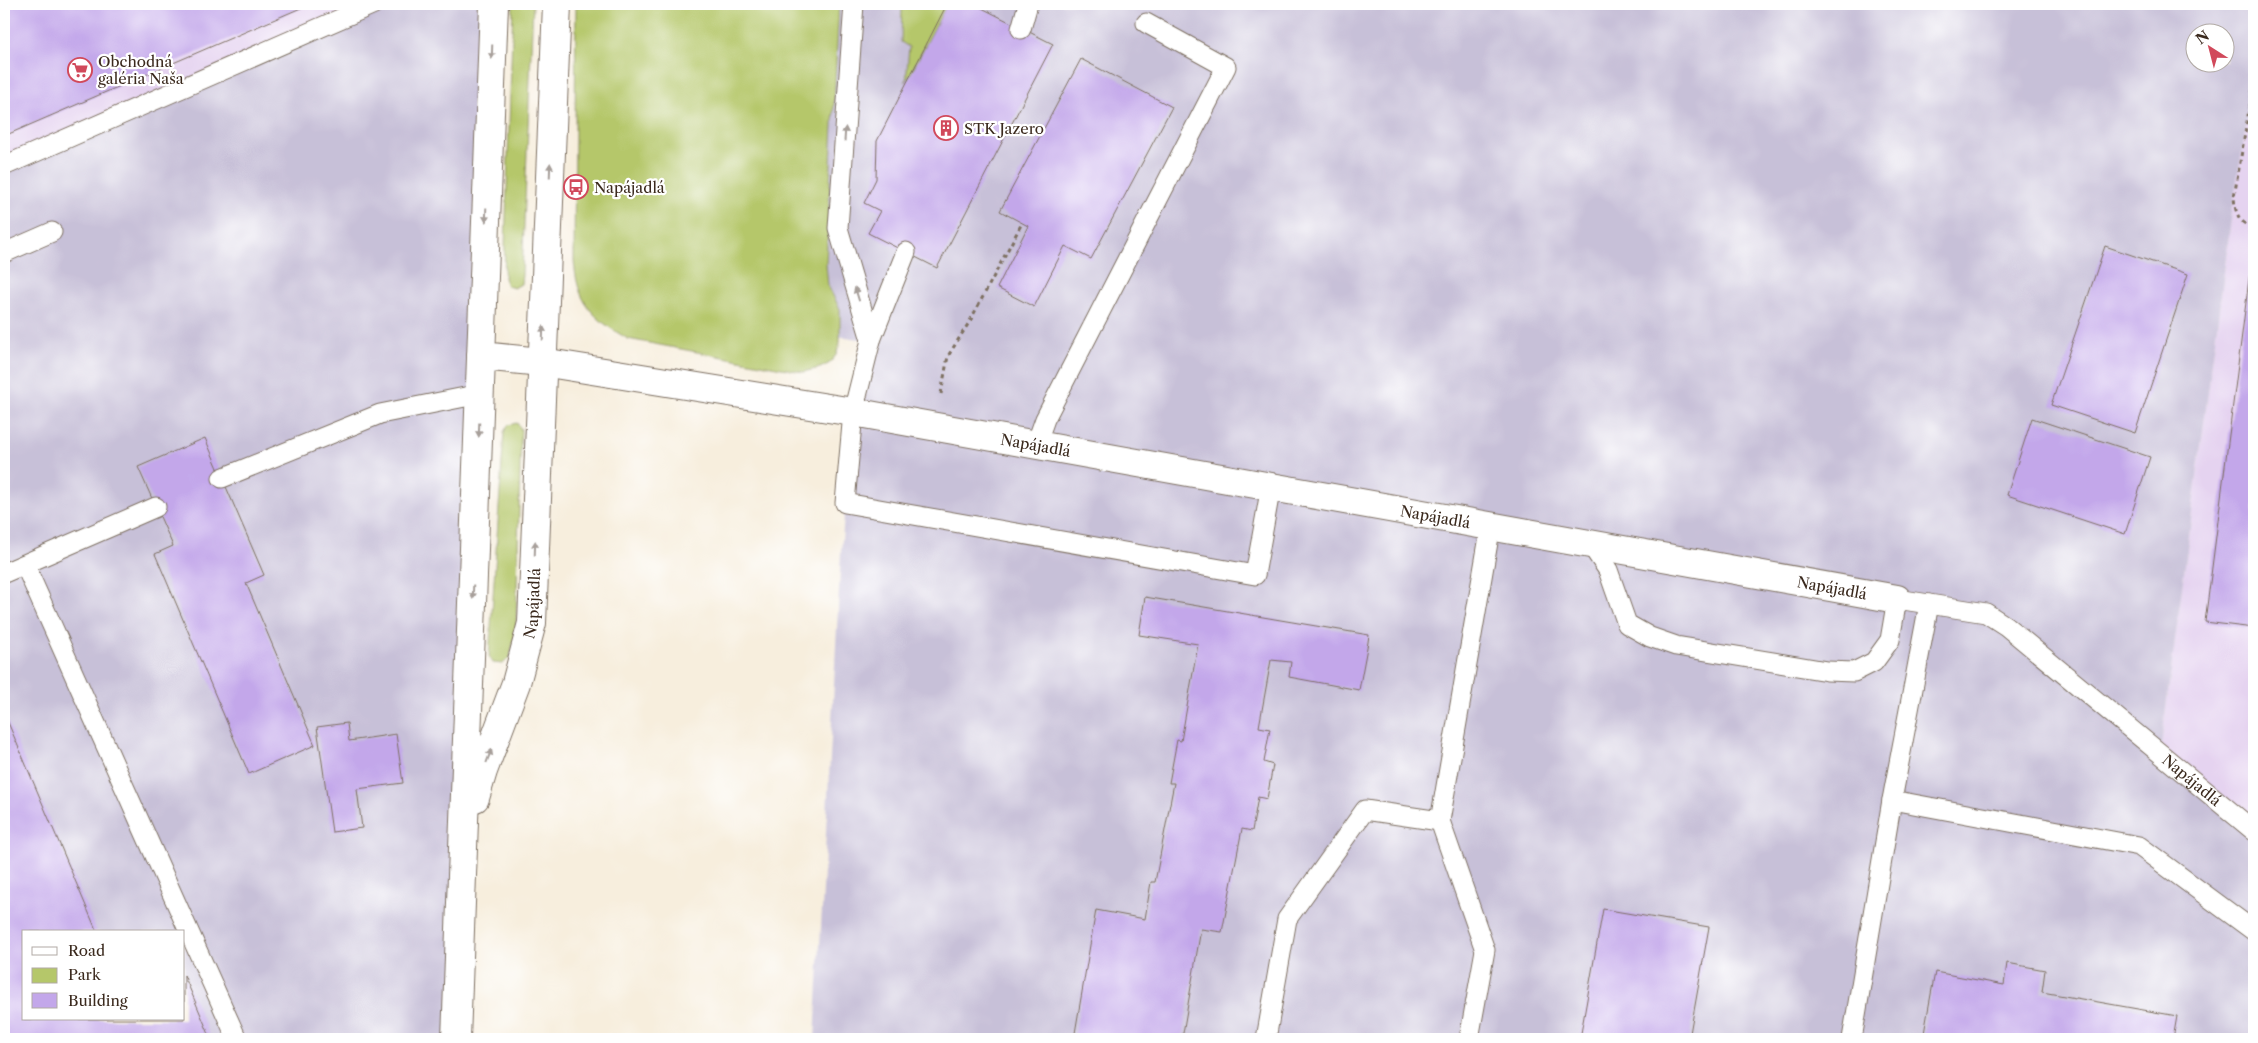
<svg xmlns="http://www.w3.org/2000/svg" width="2258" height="1043" font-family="'Libre Caslon Text',serif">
  <rect width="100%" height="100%" fill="#fff"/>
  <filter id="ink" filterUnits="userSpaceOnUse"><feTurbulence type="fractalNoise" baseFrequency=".02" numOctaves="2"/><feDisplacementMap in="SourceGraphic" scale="10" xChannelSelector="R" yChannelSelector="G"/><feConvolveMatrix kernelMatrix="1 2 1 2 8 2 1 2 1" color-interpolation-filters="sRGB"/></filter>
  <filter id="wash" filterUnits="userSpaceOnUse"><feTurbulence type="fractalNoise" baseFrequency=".0096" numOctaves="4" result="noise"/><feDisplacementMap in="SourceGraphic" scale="20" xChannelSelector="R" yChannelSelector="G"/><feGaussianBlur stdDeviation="1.12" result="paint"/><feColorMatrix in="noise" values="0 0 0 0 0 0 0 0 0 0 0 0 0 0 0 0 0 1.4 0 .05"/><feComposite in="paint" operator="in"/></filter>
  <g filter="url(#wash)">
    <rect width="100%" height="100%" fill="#f7eedd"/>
    <g fill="#e5d3f0">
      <polygon points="4,4 374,4 4,166"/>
      <polygon points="2254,81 2254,831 2160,753 2234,197"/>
    </g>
    <g fill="#c7c0d8" fill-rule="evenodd">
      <path d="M374 4H494L456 1039H4V166ZM24 932H184V1019H24Z"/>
      <path d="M819 4H2254V81L2234 197 2160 753 2254 831V1039H815L841 552 853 412 870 340 806 333ZM2196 32H2226V62H2196Z"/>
    </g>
    <g fill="#b5c76a" stroke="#787844">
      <polygon points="513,4 533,4 522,275 521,284 514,288 507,286 504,278"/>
      <path d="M576 4H839L826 264 828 286 840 309V343L836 355 830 363 820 368 803 372 628 339C592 318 577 303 574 260Z"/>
      <polygon points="902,4 947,4 906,82 909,47 901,42"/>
      <polygon points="517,423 521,429 516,630 510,657 503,664 493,663 489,656 504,432 508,425"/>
    </g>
    <g id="blocks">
      <g fill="#c3a7ea">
        <polygon points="4,4 310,4 4,136"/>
        <polygon points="947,4 974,4 1053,44 937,268 868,233 880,211 864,203 876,179 877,141"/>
        <polygon points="1081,59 1172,107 1091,259 1065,246 1034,307 997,288 1028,226 1000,211"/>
        <polygon points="2105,246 2188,274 2135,433 2051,405"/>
        <polygon points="2253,248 2254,248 2254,628 2205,622"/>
        <polygon points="2032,418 2150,457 2125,534 2007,495"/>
        <polygon points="205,438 264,575 246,583 315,745 249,774 155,554 173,546 138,467"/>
        <polygon points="1145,597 1369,635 1368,642 1359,690 1289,677 1291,662 1271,660 1259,727 1270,729 1264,762 1273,765 1267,799 1258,797 1252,831 1242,829 1222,932 1201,929 1182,1039 1074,1039 1096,910 1145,919 1151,882 1155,882 1174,783 1169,783 1177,740 1181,741 1198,644 1139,635"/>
        <polygon points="4,713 97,932 24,932 24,1019 184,1019 184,975 211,1039 4,1039"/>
        <polygon points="347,723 349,741 396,734 403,783 357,789 362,828 332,832 317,727"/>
        <polygon points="1603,909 1709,927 1689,1039 1580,1039"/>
        <polygon points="2007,963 2045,970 2042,992 2177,1016 2173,1039 1923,1039 1935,972 2004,985"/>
      </g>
    </g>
  </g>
  <g filter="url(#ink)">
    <use href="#blocks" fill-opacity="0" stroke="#7d6f61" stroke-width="1"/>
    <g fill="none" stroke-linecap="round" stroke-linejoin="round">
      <defs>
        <g id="service">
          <polyline points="854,4 838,228 871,340"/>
          <polyline points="1021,29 1028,4"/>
          <polyline points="4,166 374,4"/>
          <polyline points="906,252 871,340 853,412 845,503 1255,575 1271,486"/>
          <polyline points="4,253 52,232"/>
          <polyline points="1036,444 1045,419 1226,67 1146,23"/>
          <polyline points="222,478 380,414 480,394"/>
          <path id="s1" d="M1591 545 1608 570 1627 624 1650 637 1676 646 1827 671 1854 672 1874 662 1890 640 1897 599 1986 613 2006 626 2254 831"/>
          <polyline points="25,565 237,1039"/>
          <polyline points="4,573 156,507"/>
          <polyline points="1892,800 2139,846 2254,931"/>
          <polyline points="1440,821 1485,950 1469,1039"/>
          <polyline points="1266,1039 1287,919 1365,810 1440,821 1491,525"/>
          <polyline points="1852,1039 1892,800 1929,604"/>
        </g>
        <g id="minor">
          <path id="s2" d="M481 356 542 362 853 412 1897 599"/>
          <path id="s3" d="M475 798 483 771 516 683 532 623 557 4"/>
          <polyline points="456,1039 494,4"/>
        </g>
      </defs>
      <use href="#service" stroke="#7d6f61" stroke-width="21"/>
      <use href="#minor" stroke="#7d6f61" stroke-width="30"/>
      <g stroke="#7d6f61" stroke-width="3" stroke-dasharray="4 4" stroke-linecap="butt">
        <path d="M2254 81 2234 197C2235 211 2238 224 2254 227"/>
        <polyline points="941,394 948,356 970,321 1022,223"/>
      </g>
      <use href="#service" stroke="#fff" stroke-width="19"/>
      <use href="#minor" stroke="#fff" stroke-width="28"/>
    </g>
    <defs><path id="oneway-solid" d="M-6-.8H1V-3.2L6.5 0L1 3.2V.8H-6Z" transform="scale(1.25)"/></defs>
    <g fill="#a79f9a">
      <use href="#oneway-solid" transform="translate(492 52) rotate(92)"/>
      <use href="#oneway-solid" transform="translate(845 134) rotate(-86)"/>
      <use href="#oneway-solid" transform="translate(550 170) rotate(-88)"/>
      <use href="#oneway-solid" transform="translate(486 215) rotate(92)"/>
      <use href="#oneway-solid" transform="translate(857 294) rotate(-107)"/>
      <use href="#oneway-solid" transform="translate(543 333) rotate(-88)"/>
      <use href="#oneway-solid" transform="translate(479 430) rotate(92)"/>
      <use href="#oneway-solid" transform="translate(535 548) rotate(-88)"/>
      <use href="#oneway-solid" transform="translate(473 592) rotate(92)"/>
      <use href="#oneway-solid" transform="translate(489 756) rotate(-69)"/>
    </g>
  </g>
  <defs>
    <symbol id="supermarket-ring" viewBox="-11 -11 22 22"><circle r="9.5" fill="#fff" stroke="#d1495b" stroke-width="1.5"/><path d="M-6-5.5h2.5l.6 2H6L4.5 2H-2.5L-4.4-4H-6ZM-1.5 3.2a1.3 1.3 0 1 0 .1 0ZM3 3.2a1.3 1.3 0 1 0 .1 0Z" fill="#d1495b"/></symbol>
    <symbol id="building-ring" viewBox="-11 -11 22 22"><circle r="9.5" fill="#fff" stroke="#d1495b" stroke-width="1.5"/><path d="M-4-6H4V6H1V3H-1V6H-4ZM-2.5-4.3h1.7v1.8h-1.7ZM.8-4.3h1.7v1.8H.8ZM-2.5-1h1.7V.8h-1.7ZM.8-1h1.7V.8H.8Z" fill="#d1495b"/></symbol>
    <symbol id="bus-ring" viewBox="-11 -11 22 22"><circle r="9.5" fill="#fff" stroke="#d1495b" stroke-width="1.5"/><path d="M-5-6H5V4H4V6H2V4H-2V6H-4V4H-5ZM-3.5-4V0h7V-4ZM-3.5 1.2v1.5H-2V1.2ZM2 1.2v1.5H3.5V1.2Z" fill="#d1495b"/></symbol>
  </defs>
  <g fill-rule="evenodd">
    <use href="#supermarket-ring" x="66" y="56" width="28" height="28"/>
    <use href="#building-ring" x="932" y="114" width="28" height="28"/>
    <use href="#bus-ring" x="562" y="173" width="28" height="28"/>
  </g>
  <g text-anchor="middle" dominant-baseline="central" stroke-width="4.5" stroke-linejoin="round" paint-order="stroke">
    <g font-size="15" fill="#3b2a1e" stroke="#fff" text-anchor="start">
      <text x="98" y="61">Obchodná<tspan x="98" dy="17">galéria Naša</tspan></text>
      <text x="964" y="128">STK Jazero</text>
      <text x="594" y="187">Napájadlá</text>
    </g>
    <g font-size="15" fill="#3b2a1e" stroke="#fff">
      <text stroke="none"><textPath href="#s2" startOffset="562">Napájadlá</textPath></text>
      <text stroke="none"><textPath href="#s2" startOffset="968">Napájadlá</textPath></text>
      <text stroke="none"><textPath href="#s2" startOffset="1371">Napájadlá</textPath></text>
      <text stroke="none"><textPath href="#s3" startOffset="204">Napájadlá</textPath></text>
      <text stroke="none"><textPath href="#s1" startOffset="768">Napájadlá</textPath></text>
    </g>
  </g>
  <rect width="2258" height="1043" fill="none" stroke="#fff" stroke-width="20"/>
  <rect x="22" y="930" width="162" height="90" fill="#ffffff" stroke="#b1aaa5"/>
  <rect x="32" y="947" width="25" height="8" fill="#ffffff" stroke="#b1aaa5"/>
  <text x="68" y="956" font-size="15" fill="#3b2a1e">Road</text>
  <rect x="32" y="968" width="25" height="15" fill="#b5c76a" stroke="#b1aaa5"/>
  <text x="68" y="980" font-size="15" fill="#3b2a1e">Park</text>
  <rect x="32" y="993" width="25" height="15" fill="#c3a7ea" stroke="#b1aaa5"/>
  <text x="68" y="1006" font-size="15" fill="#3b2a1e">Building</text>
  <g transform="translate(2210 48) rotate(324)"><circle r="24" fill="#ffffff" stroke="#b1aaa5"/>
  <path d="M0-4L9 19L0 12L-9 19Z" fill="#d1495b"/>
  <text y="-8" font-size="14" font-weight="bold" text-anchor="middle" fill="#3b2a1e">N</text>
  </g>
</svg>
